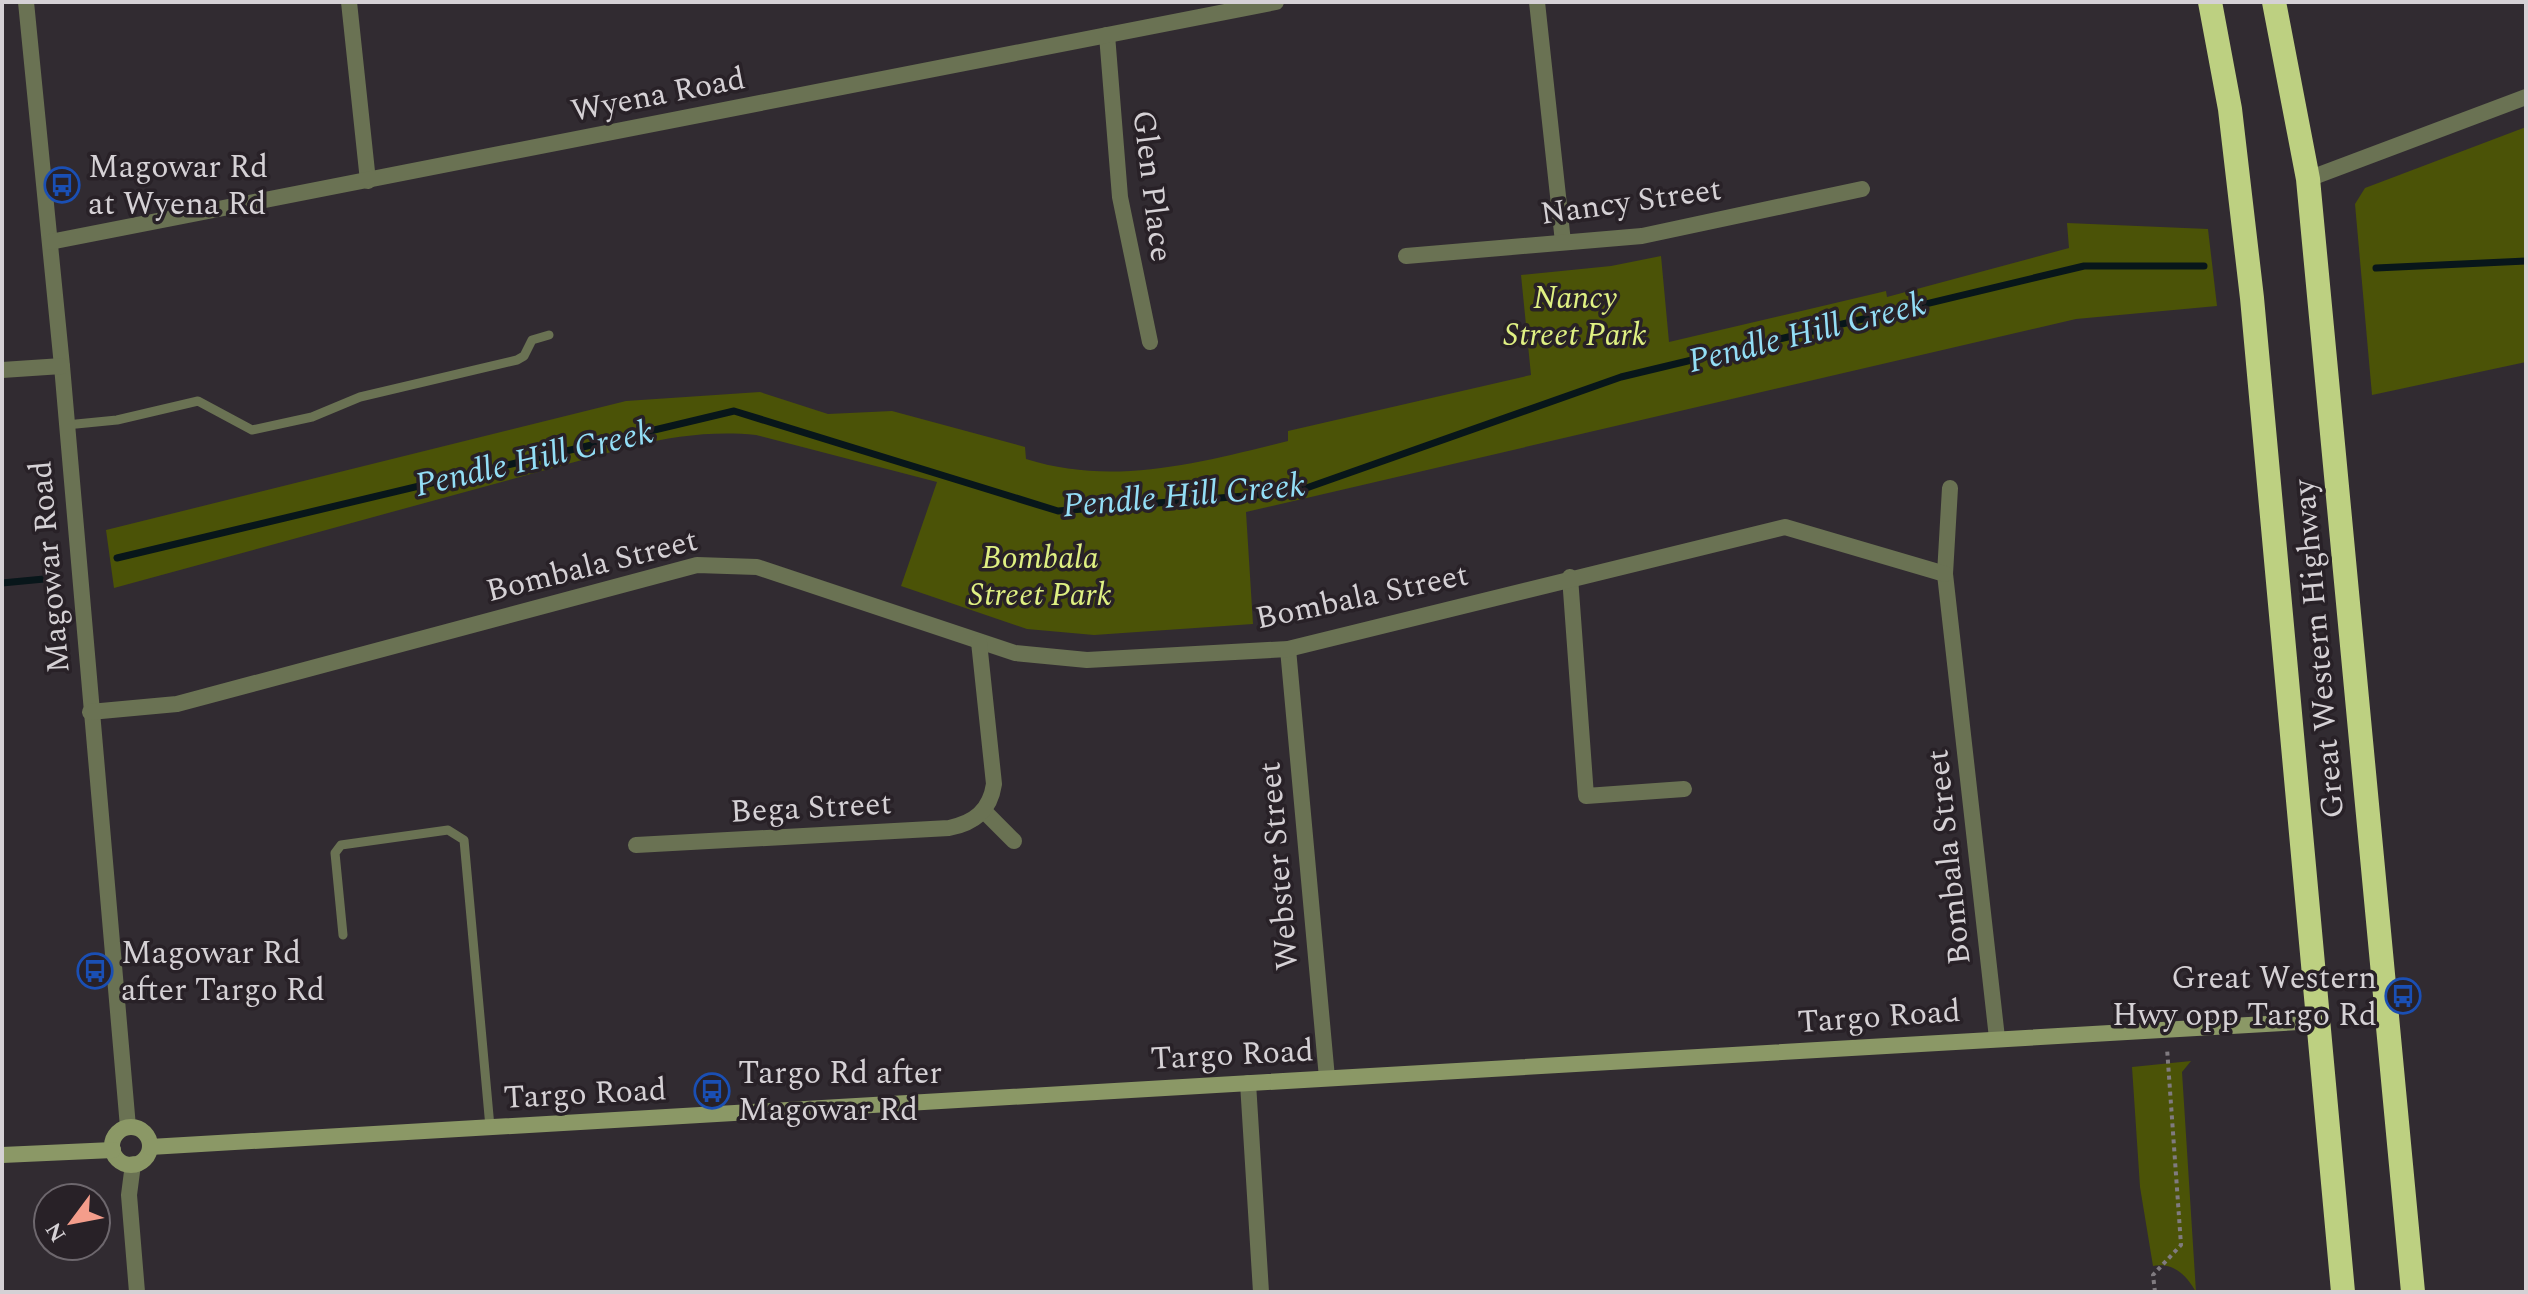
<svg xmlns="http://www.w3.org/2000/svg" width="2528" height="1294" font-family="Spectral,serif">
  <rect width="100%" height="100%" fill="#312b31"/>
  <g fill="#4b5307">
    <polygon points="2526,127 2526,362 2372,395 2355,204 2365,188"/>
    <path d="M2067 223 2208 229 2217 306 2076 319 1246 512 1253 624 1094 635 1027 629 901 586 937 482 756 435C713 431 675 436 633 446L114 588 106 530 626 401 760 392 828 414 892 411 1025 447 1026 459C1114 487 1202 462 1288 441V431L1531 375 1521 275 1611 266 1661 256 1669 342 1886 291 1887 297 2069 248Z"/>
    <path d="M2191 1061 2182 1072 2196 1292C2187 1276 2174 1262 2153 1266L2140 1187 2132 1067Z"/>
  </g>
  <g fill="none" stroke-linecap="round" stroke-linejoin="round">
    <g stroke="#08161a" stroke-width="7">
      <polyline points="2376,268 2526,261"/>
      <polyline points="117,558 734,411 1058,511 1295,492 1621,377 2084,266 2204,266"/>
      <polyline points="2,583 44,579"/>
    </g>
    <polyline stroke="#807b80" stroke-width="4" stroke-dasharray="4 4" stroke-linecap="butt" points="2155,1292 2153,1275 2181,1245 2167,1048"/>
    <g stroke="#6a7253" stroke-width="9">
      <polyline points="66,425 117,420 198,401 252,430 312,417 360,397 517,360 524,356 532,340 549,335"/>
      <polyline points="343,935 335,853 341,845 448,830 464,840 490,1127"/>
    </g>
    <g stroke="#6a7253" stroke-width="16">
      <polyline points="26,2 62,366 128,1127"/>
      <polyline points="349,2 368,181"/>
      <polyline points="1537,2 1563,242"/>
      <polyline points="1107,35 1120,197 1150,342"/>
      <polyline points="2308,179 2526,97"/>
      <polyline points="50,242 1276,2"/>
      <polyline points="1406,256 1642,236 1862,189"/>
      <polyline points="2,370 62,366"/>
      <polyline points="1950,488 1945,574 1997,1038"/>
      <polyline points="1570,577 1586,796 1684,789"/>
      <polyline points="1288,649 1327,1078"/>
      <polyline points="90,712 177,704 697,565 757,567 1015,653 1087,660 1288,649 1785,527 1945,574"/>
      <polyline points="984,811 1014,841"/>
      <path d="M636 845 949 828C974 823 990 811 994 784L979 642"/>
      <polyline points="1248,1083 1261,1292"/>
      <polyline points="133,1164 129,1195 137,1292"/>
    </g>
    <g stroke="#8b9866" stroke-width="16">
      <circle cx="131" cy="1146" r="19"/>
      <polyline points="150,1147 2317,1021"/>
      <polyline points="2,1155 113,1150"/>
    </g>
    <g stroke="#bdd081" stroke-width="24">
      <polyline points="2210,2 2230,109 2252,298 2343,1292"/>
      <polyline points="2274,2 2308,179 2413,1292"/>
    </g>
  </g>
  <defs>
    <symbol id="bus-ring" viewBox="-11 -11 22 22"><circle r="9.5" fill="#282127" stroke="#1a4fb4" stroke-width="1.5"/><path d="M-5-6H5V4H4V6H2V4H-2V6H-4V4H-5ZM-3.5-4V0h7V-4ZM-3.5 1.2v1.5H-2V1.2ZM2 1.2v1.5H3.5V1.2Z" fill="#1a4fb4"/></symbol>
  </defs>
  <g fill-rule="evenodd">
    <use href="#bus-ring" x="42" y="165" width="40" height="40"/>
    <use href="#bus-ring" x="75" y="951" width="40" height="40"/>
    <use href="#bus-ring" x="2383" y="976" width="40" height="40"/>
    <use href="#bus-ring" x="692" y="1071" width="40" height="40"/>
  </g>
  <g text-anchor="middle" dominant-baseline="central" stroke-width="7" stroke-linejoin="round" paint-order="stroke">
    <g font-size="32" fill="#d5d1d5" stroke="#282127">
      <text transform="translate(658 95) rotate(-11)">Wyena Road</text>
      <text transform="translate(1152 186) rotate(83)">Glen Place</text>
      <text transform="translate(1631 202) rotate(-8)">Nancy Street</text>
      <text transform="translate(592 566) rotate(-14)">Bombala Street</text>
      <text transform="translate(50 567) rotate(-95)">Magowar Road</text>
      <text transform="translate(1362 597) rotate(-12)">Bombala Street</text>
      <text transform="translate(2319 649) rotate(-95)">Great Western Highway</text>
      <text transform="translate(811 808) rotate(-3)">Bega Street</text>
      <text transform="translate(1949 857) rotate(-96)">Bombala Street</text>
      <text transform="translate(1279 866) rotate(-95)">Webster Street</text>
      <text transform="translate(1879 1017) rotate(-4)">Targo Road</text>
      <text transform="translate(1232 1055) rotate(-3)">Targo Road</text>
      <text transform="translate(585 1094) rotate(-3)">Targo Road</text>
    </g>
    <g font-size="32" fill="#d5d1d5" stroke="#282127" text-anchor="start">
      <text x="88" y="167">Magowar Rd<tspan x="88" dy="37">at Wyena Rd</tspan></text>
      <text x="121" y="953">Magowar Rd<tspan x="121" dy="37">after Targo Rd</tspan></text>
      <text x="2377" y="978" text-anchor="end">Great Western<tspan x="2377" dy="37">Hwy opp Targo Rd</tspan></text>
      <text x="738" y="1073">Targo Rd after<tspan x="738" dy="37">Magowar Rd</tspan></text>
    </g>
    <g font-size="32" font-style="italic" fill="#dff082" stroke="#282127">
      <text x="1575" y="298">Nancy<tspan x="1575" dy="37">Street Park</tspan></text>
      <text x="1040" y="558">Bombala<tspan x="1040" dy="37">Street Park</tspan></text>
    </g>
    <g font-size="34" font-style="italic" fill="#93def6" stroke="#282127">
      <text transform="translate(1807 333) rotate(-14)">Pendle Hill Creek</text>
      <text transform="translate(534 459) rotate(-13)">Pendle Hill Creek</text>
      <text transform="translate(1184 496) rotate(-5)">Pendle Hill Creek</text>
    </g>
  </g>
  <rect width="2528" height="1294" fill="none" stroke="#d5d1d5" stroke-width="8"/>
  <g transform="translate(72 1222) rotate(238)"><circle r="38" fill="#282127" stroke="#6d676d" stroke-width="2"/>
  <path d="M0-6L14 30L0 20L-14 30Z" fill="#f49d8b"/>
  <text y="-12" font-size="22" font-weight="bold" text-anchor="middle" fill="#d5d1d5">N</text>
  </g>
</svg>
